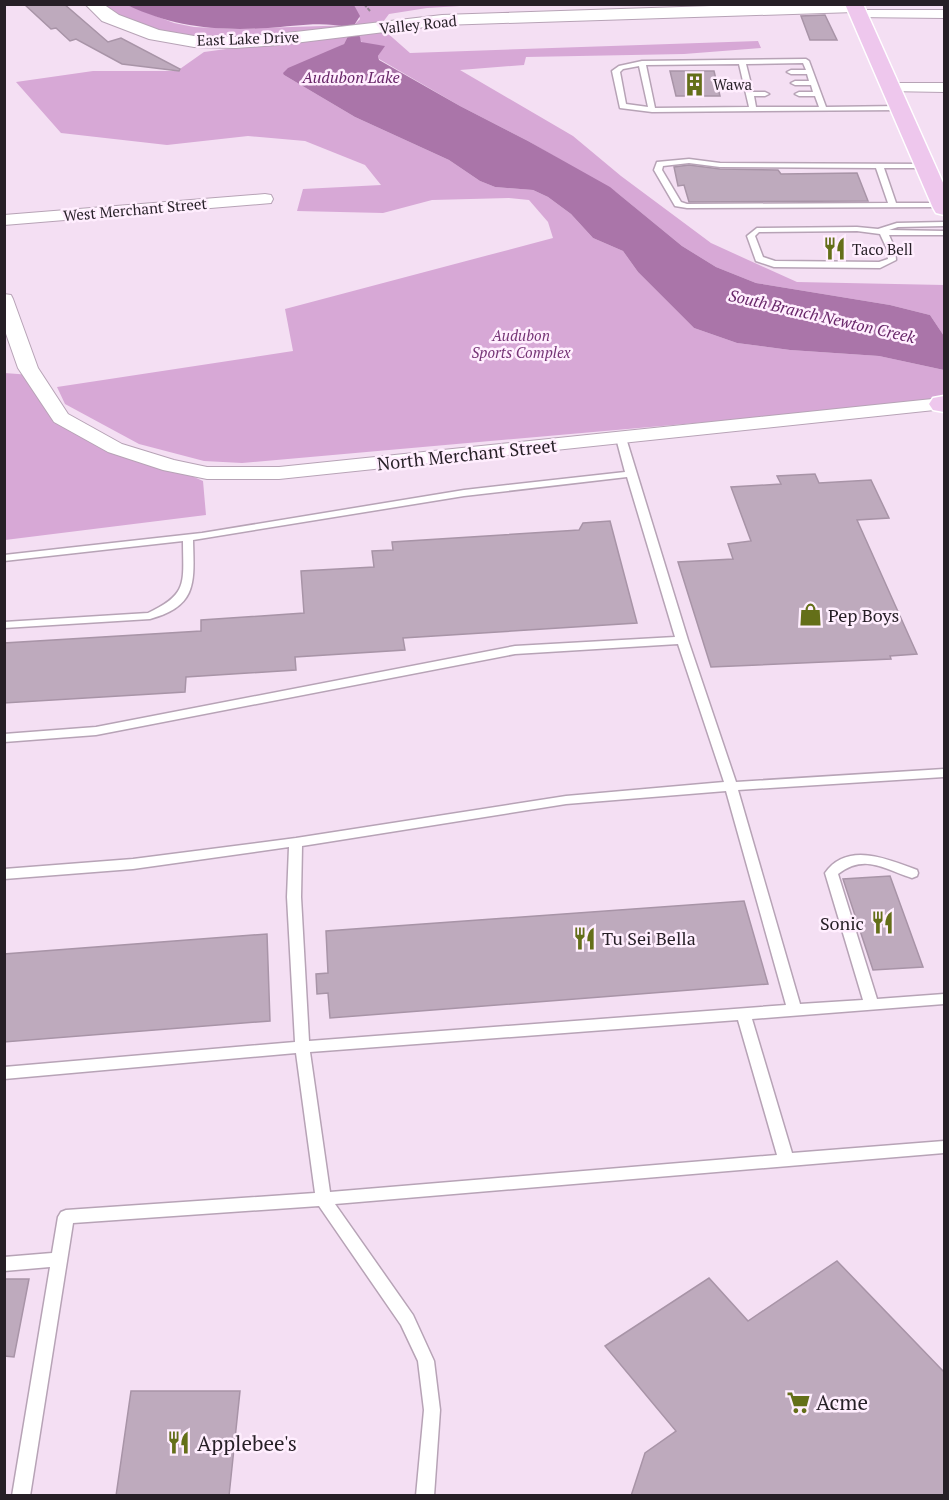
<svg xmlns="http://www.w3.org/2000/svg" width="949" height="1500" font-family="'PT Serif',serif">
  <rect width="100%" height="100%" fill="#f4dff3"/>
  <g fill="#d7a8d6">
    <path d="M460 4V6L427 8 389 14 383 22 372 27C289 33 171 58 100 5H127L174 23 194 27 235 29 354 25 360 19 354 5Z"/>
    <polygon points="385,31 410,53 758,41 761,48 684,54 526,57 524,65 460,70 573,136 621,176 711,243 757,264 797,282 944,285 944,336 930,315 890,305 756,283 716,267 682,246 616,192 528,141 460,106 379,59 378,56 384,46 363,44 357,35"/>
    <polygon points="331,35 348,36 344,44 284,75 355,117 449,160 480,181 495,187 533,190 548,197 571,214 593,238 623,251 638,272 694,328 737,343 790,350 879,356 944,370 944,401 242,463 204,461 139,444 65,404 57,387 293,351 285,309 553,238 548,222 529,200 509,198 432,200 383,213 297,211 303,189 381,185 365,165 305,141 248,136 167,145 61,133 16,82 93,71 177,71 204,52"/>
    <polygon points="4,373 32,375 61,418 203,481 206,515 5,540"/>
  </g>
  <path fill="#aa75a9" d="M127 5H354L360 16 353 27 360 37 361 42 385 46 378 56 379 60 460 106 528 141 610 187 682 246 716 267 756 283 890 305 930 315 944 336V370L879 356 790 350 737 343 694 328 638 272 623 251 593 238 571 214 548 197 533 190 495 187 480 181 449 160 355 117 284 75 283 73 288 68 344 44 348 36 347 27C322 21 293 26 268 28 216 31 174 27 127 5Z"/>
  <g fill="#beaabd" stroke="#a894a7" stroke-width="1.5">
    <polygon points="24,4 64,4 108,42 121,38 180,69 179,71 122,64 76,39 70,41 56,28 51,29"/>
    <polygon points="825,15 837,40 810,40 801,16"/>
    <polygon points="670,71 714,71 720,96 676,96"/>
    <polygon points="689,165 720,169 778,170 781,174 857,173 868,201 689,202 684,185 678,186 674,167"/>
    <polygon points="815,474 819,483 871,480 889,518 857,520 917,654 890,656 891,659 711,667 678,562 733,559 728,544 751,541 731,487 781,484 777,476"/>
    <polygon points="610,521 637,623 403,638 405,650 295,657 296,670 186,677 185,692 4,703 4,643 201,631 201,620 304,613 301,571 374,567 372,551 393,550 392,542 579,530 583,523"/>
    <polygon points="890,876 923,967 873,970 843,879"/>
    <polygon points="744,901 768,984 330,1018 328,993 317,994 316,974 328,973 326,931"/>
    <polygon points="267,934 270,1021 4,1042 4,954"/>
    <polygon points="837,1261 945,1373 945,1496 631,1496 645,1453 676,1431 605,1346 709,1278 748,1321"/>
    <polygon points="4,1279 29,1279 14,1357 4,1356"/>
    <polygon points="131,1391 240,1391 229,1496 116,1496"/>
  </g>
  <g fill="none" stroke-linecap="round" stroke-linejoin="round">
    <defs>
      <g id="service">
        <path d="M806 59 809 61 826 107 901 106 905 108 901 110 652 112 620 108 612 71 619 66 642 61ZM803 63 806 70H791L787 72 791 74H807L809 81H795L791 83 795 85H811L813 92H799L795 94 799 96H815L819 107H756L754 96H765L769 94 765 92H753L746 64ZM739 64 749 107 655 108 646 65ZM639 66 648 107 626 104 620 72 623 69Z"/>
        <path d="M689 159 720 163 927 164 931 166 930 168H884L896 203H943L944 207 687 208 675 206 654 170 657 162ZM689 163 720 167 876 168 888 203 687 204 681 202 662 170 663 166Z"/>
        <path d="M944 222V226L898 227 889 230 944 231V235H889L895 249 896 260 880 268 774 267 756 261 747 236 757 228 857 227 878 229 897 223ZM857 231 880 234 887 249 888 259 879 262 775 261 763 257 755 236 759 232Z"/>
        <path d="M621 435 626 438 688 640 736 782 944 769V777L738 790 800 1004 863 1000 825 873C847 841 888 859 917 870L918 873 917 876 912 878C884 869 865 853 838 874L877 999 944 994V1004L752 1019 792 1153 944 1141V1153L335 1204 413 1315 434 1361 440 1410 434 1496H416L424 1410 418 1361 401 1325 319 1206 73 1223 30 1496H12L50 1267 4 1271V1257L52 1253 58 1217 61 1212 66 1210 315 1193 296 1053 4 1079V1067L295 1042 287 897 289 847 133 869 4 879V869L133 859 296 838 566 796 724 782 678 644 515 654 96 735 4 742V734L96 727 515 646 675 637 627 477 464 496 193 540C194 582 198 606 150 619L4 628V622L148 613C189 594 183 582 183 541L4 561V555L202 533 464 490 625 472 616 438ZM726 791 786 1005 309 1041 301 897 302 846 566 804ZM738 1020 777 1155 330 1192 310 1052Z"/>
      </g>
      <g id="minor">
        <polygon points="859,10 944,10 944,18 854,17 852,14 854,11"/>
        <polygon points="892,83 944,83 944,92 887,91 884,88 887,85"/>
        <polygon points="265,194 271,195 273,199 271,203 4,225 4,215"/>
        <polygon points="4,294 11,295 13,299 38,368 68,414 122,444 174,460 207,467 279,467 942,398 944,399 944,409 279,479 207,479 163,470 108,452 54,422 18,368 4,328"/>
      </g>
      <polygon id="tertiary" points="85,4 103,4 119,15 159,30 194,36 236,37 278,34 442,15 770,4 862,4 864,7 861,11 855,12 442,25 278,45 236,48 194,47 149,39 102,21"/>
      <g id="primary">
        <polygon points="845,4 863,4 944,185 944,215 936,213 933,208"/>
        <polygon points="944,396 944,412 933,410 929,404 933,398"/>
      </g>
    </defs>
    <use href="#service" stroke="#b7a3b6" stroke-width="3"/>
    <use href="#minor" stroke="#b7a3b6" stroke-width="2"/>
    <use href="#tertiary" stroke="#b7a3b6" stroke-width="2"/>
    <use href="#primary" stroke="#fff" stroke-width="3"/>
    <polyline stroke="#948593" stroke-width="2" stroke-dasharray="4 1.5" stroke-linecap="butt" points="364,4 370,11"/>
    <use href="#service" fill="#fff" fill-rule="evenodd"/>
    <use href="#minor" fill="#fff" fill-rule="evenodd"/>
    <use href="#tertiary" fill="#fff" fill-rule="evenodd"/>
    <use href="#primary" fill="#eec7ed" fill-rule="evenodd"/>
  </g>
  <defs>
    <symbol id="building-bare" viewBox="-9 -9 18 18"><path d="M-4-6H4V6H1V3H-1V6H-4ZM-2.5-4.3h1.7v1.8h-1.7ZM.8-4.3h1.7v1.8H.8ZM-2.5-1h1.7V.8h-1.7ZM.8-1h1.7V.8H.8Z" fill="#646f19" stroke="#ffeefe" stroke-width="2.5" paint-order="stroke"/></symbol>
    <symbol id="restaurant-bare" viewBox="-9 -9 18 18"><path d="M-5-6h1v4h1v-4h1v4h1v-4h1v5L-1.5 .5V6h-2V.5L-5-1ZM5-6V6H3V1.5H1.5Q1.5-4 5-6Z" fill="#646f19" stroke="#ffeefe" stroke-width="2.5" paint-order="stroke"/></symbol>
    <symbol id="shop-bare" viewBox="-9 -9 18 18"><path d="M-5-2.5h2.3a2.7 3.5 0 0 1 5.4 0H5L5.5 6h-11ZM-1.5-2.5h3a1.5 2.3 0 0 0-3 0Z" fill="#646f19" stroke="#ffeefe" stroke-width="2.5" paint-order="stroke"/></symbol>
    <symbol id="supermarket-bare" viewBox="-9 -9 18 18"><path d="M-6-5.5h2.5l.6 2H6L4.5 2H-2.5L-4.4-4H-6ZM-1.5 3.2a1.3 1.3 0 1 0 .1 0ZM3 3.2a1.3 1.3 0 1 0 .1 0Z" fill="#646f19" stroke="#ffeefe" stroke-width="2.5" paint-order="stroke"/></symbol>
  </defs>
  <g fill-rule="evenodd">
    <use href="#building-bare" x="678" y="68" width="33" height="33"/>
    <use href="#restaurant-bare" x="818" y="232" width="33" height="33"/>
    <use href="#shop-bare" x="794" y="598" width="33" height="33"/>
    <use href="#restaurant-bare" x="866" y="906" width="33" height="33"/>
    <use href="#restaurant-bare" x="568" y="922" width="33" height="33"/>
    <use href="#supermarket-bare" x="782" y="1386" width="33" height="33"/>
    <use href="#restaurant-bare" x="162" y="1426" width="33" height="33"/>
  </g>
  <g text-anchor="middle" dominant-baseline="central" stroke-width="5" stroke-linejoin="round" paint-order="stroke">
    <g font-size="15" fill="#261f26" stroke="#ffeefe">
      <text transform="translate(418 24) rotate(-6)">Valley Road</text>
      <text transform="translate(248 38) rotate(-2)">East Lake Drive</text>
      <text transform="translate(135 209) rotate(-5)">West Merchant Street</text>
    </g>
    <g font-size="15" fill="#261f26" stroke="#ffeefe" text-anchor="start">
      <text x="713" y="84">Wawa</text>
      <text x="852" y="249">Taco Bell</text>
    </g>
    <g font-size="15" font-style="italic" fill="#763476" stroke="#ffeefe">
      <text x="521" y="335">Audubon<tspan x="521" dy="17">Sports Complex</tspan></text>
    </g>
    <g font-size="16" font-style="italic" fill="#682669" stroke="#ffeefe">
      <text x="351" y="77">Audubon Lake</text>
      <text transform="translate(822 316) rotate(13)">South Branch Newton Creek</text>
    </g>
    <g font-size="18" fill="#261f26" stroke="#ffeefe">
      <text transform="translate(467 454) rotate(-6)">North Merchant Street</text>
    </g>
    <g font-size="18" fill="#261f26" stroke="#ffeefe" text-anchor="start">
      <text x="828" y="615">Pep Boys</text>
      <text x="864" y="923" text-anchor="end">Sonic</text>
      <text x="602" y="938">Tu Sei Bella</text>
    </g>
    <g font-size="21" fill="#261f26" stroke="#ffeefe" text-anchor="start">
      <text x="816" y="1402">Acme</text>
      <text x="197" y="1443">Applebee's</text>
    </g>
  </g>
  <rect width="949" height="1500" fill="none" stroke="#261f26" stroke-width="12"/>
</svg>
